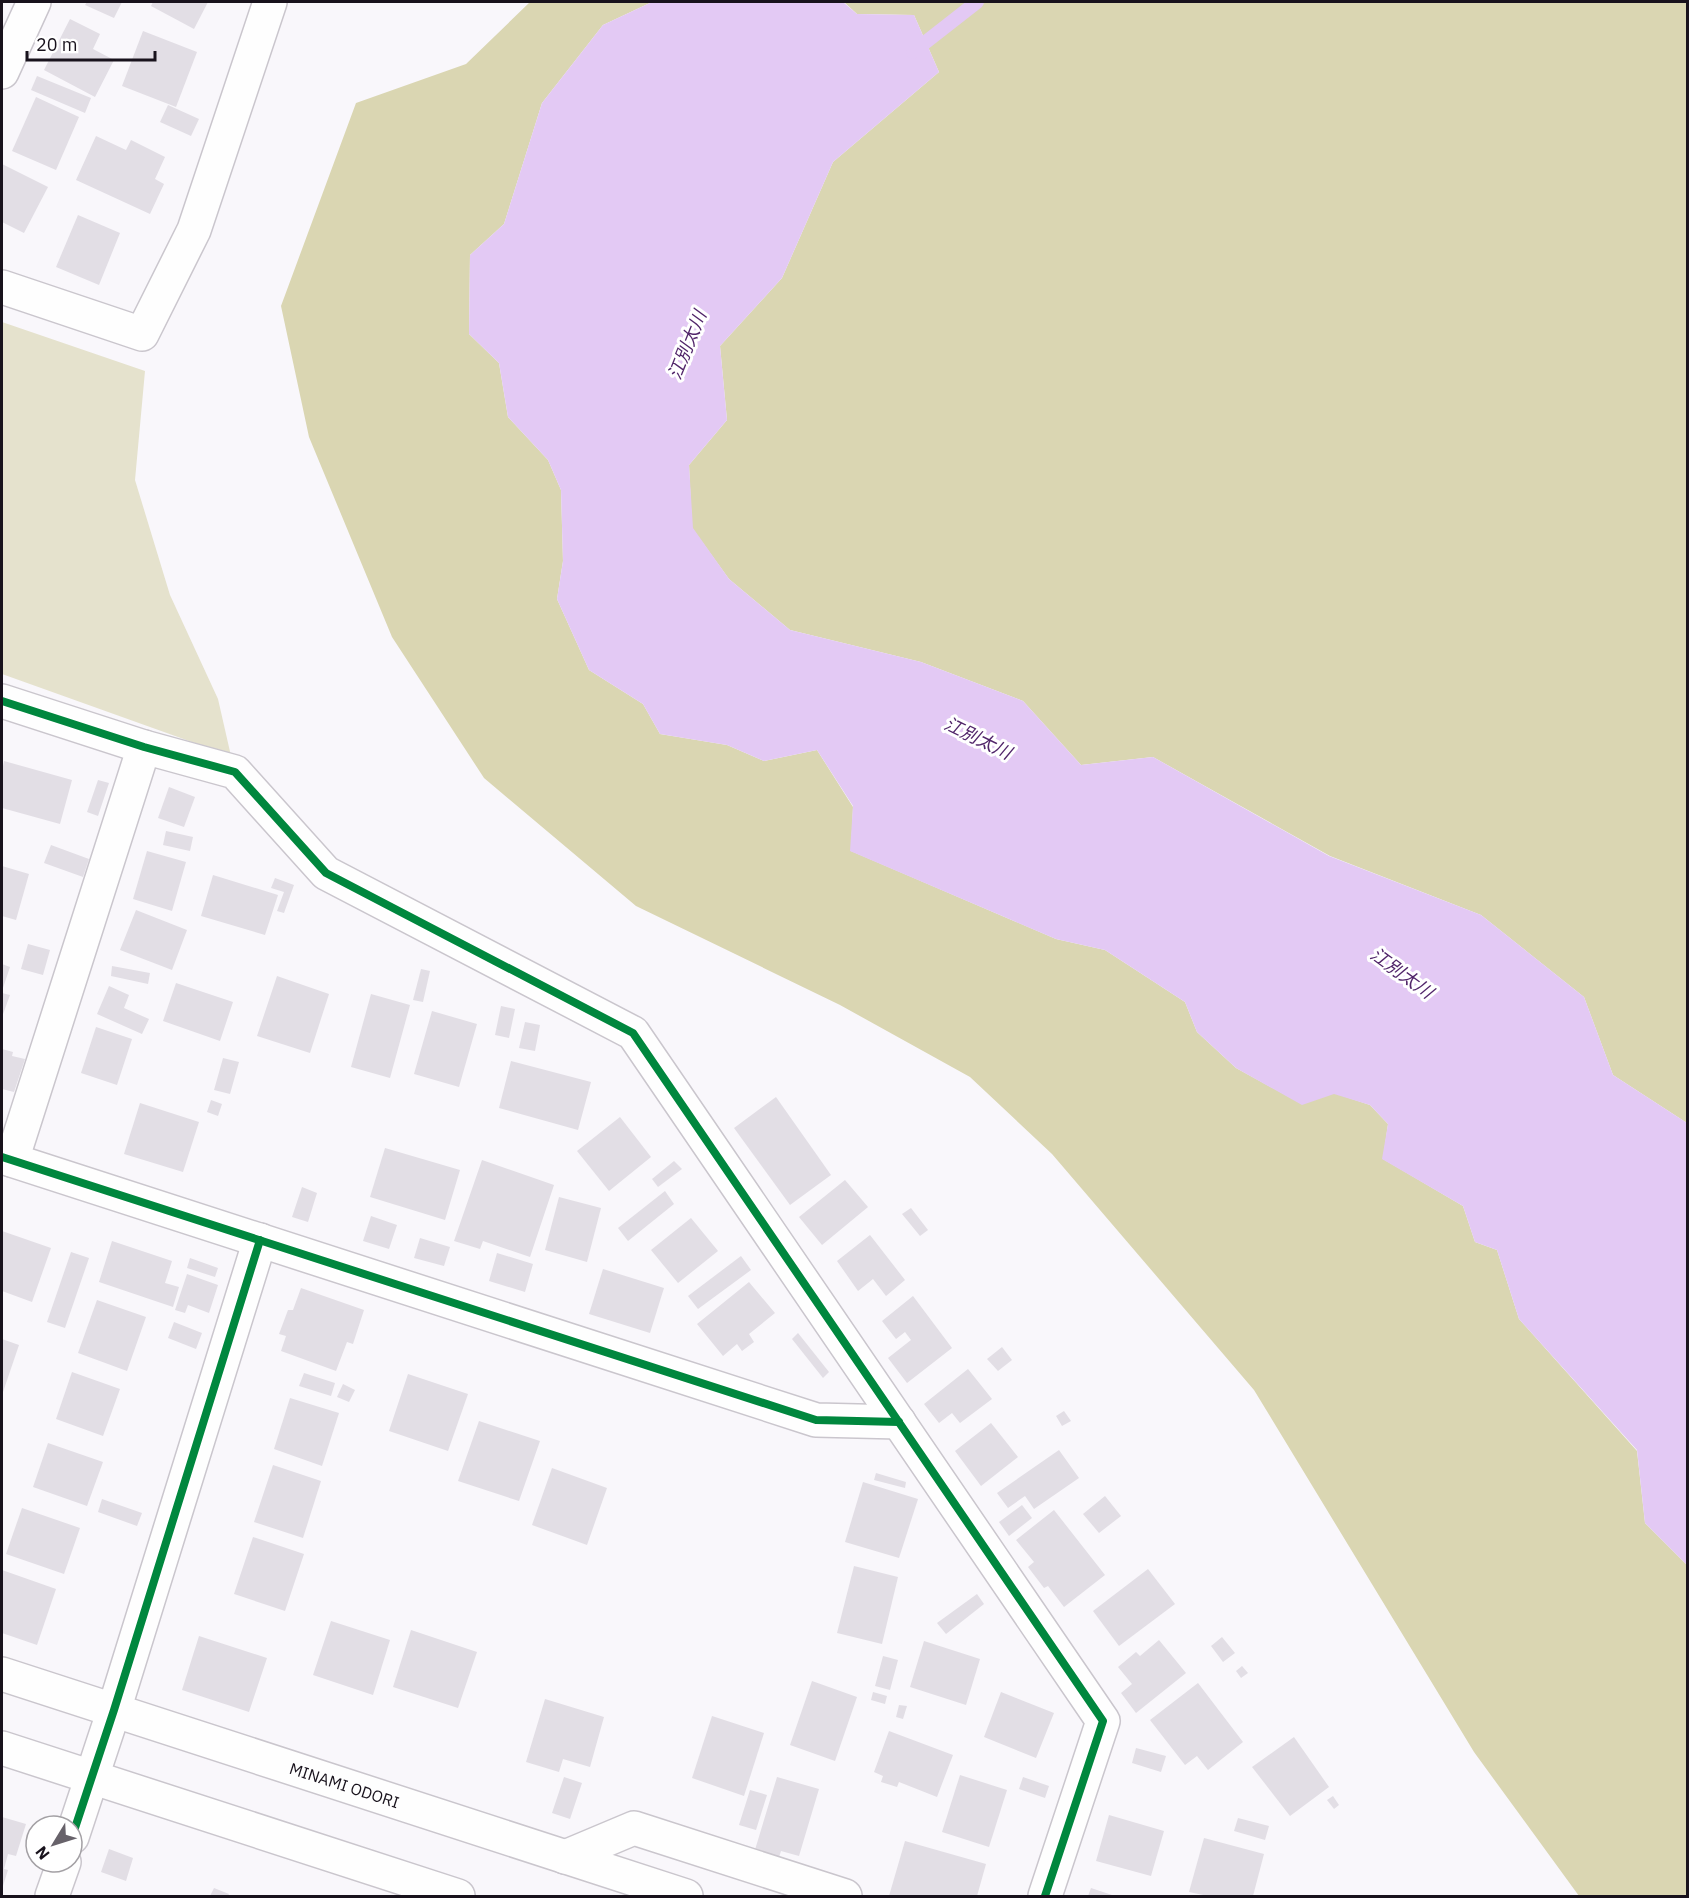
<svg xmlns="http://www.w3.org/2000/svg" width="1689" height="1898" font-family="'IBM Plex Sans','Noto Sans JP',sans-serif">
  <rect width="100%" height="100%" fill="#f9f7fb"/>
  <polygon fill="#e5e2cd" points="2,322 145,371 135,480 170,595 218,699 231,756 2,674"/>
  <g fill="#dad6b2">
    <polygon points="530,2 652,2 603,25 542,103 504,224 470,255 469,334 499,363 508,417 548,460 561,490 563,561 557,599 589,670 643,704 660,734 727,745 764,761 817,750 853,807 851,851 1056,939 1105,950 1185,1002 1197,1032 1236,1068 1302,1104 1334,1093 1370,1105 1388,1124 1383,1159 1463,1206 1475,1242 1497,1250 1519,1319 1637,1451 1645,1523 1687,1565 1687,1896 1579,1896 1474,1752 1254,1390 1052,1154 970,1077 840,1005 636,906 484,778 392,637 309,437 281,306 356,103 466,64"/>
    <polygon points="844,2 1687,2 1687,1123 1613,1075 1584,997 1481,915 1330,856 1153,757 1081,765 1023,701 921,662 790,630 729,579 692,528 689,465 727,420 720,346 782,278 833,162 939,72 914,15 857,14"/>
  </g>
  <polygon fill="#e3c9f4" points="652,2 843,2 857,14 914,15 939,72 833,162 782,278 720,346 727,420 689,465 693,528 729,579 790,630 921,662 1023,701 1081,765 1153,757 1329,856 1481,915 1584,997 1613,1075 1687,1123 1687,1565 1645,1523 1637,1450 1519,1319 1497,1250 1475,1242 1463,1206 1382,1159 1388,1124 1370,1105 1334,1094 1302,1105 1236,1068 1197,1032 1185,1002 1105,950 1056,939 850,851 853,806 817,750 764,761 727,745 660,734 643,704 589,670 557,599 563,561 561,490 548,460 508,417 499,363 469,334 470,255 504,224 542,103 603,25"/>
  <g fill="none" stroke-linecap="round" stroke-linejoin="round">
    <polyline stroke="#e3c9f4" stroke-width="14" points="913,52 977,2"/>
  </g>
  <g fill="#e2dee5">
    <polygon points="87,2 122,2 114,18 85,5"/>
    <polygon points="153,2 208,2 194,29 151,6"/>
    <polygon points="70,19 100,34 93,49 114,60 95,97 44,70"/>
    <polygon points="143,31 197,52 176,107 122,86"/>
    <polygon points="37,76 91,98 85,113 31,90"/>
    <polygon points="36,97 79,117 56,170 12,151"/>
    <polygon points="168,105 199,119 191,136 160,122"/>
    <polygon points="96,136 126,150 131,140 165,157 155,179 164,184 150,214 76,180"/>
    <polygon points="2,164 48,187 24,233 2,222"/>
    <polygon points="78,215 120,233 99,285 56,267"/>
    <polygon points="4,761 72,780 60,824 2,808 2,771"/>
    <polygon points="98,780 109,783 98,816 87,812"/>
    <polygon points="169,787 195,797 184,827 158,818"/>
    <polygon points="166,831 193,837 190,851 163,845"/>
    <polygon points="51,845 89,859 83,877 44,863"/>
    <polygon points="147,851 186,862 172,911 133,899"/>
    <polygon points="2,866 29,874 16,920 2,916"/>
    <polygon points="213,875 278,895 265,935 201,916"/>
    <polygon points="275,878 294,885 284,913 277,911 284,892 271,888"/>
    <polygon points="136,910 187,930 172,970 120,950"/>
    <polygon points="28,944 50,950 43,975 21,969"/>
    <polygon points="2,964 10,967 2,991"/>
    <polygon points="112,966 150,973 148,984 111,976"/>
    <polygon points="421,969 430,971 423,1002 413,1000"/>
    <polygon points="277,976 329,994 310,1053 257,1036"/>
    <polygon points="176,983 233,1002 220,1041 163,1021"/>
    <polygon points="109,986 129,995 124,1008 149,1019 142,1034 97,1014"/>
    <polygon points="2,993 10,995 2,1017"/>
    <polygon points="371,994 410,1005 390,1078 351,1067"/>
    <polygon points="501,1006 515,1009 509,1038 495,1035"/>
    <polygon points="432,1011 477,1024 459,1087 414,1074"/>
    <polygon points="525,1022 540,1025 535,1051 519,1048"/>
    <polygon points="96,1027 132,1039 117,1085 81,1073"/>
    <polygon points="2,1049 13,1052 12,1056 25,1059 14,1092 2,1089"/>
    <polygon points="223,1058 239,1062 230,1094 214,1090"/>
    <polygon points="511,1061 591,1082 578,1130 499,1108"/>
    <polygon points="776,1097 831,1175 790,1205 734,1128"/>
    <polygon points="211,1100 222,1104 218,1116 207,1112"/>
    <polygon points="140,1103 199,1122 183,1172 124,1154"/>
    <polygon points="620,1117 651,1157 609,1191 577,1151"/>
    <polygon points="385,1148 460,1170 445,1220 370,1197"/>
    <polygon points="482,1160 554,1185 530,1257 483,1241 480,1249 454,1241"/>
    <polygon points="674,1161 682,1169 658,1187 652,1179"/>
    <polygon points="845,1180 868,1207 822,1245 799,1217"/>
    <polygon points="302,1187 317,1193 308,1222 292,1217"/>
    <polygon points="665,1191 674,1204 628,1241 618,1228"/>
    <polygon points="559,1197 601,1208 587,1262 545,1250"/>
    <polygon points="911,1208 928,1230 920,1236 902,1214"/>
    <polygon points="371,1216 397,1225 389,1249 363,1241"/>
    <polygon points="691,1218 718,1251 678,1283 651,1250"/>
    <polygon points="2,1231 51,1248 32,1302 2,1291"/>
    <polygon points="870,1235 905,1280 886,1296 873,1279 858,1291 837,1261"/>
    <polygon points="420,1238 450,1247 444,1266 414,1258"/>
    <polygon points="112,1241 172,1261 165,1283 179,1287 173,1307 99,1282"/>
    <polygon points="71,1252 89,1258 65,1328 47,1322"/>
    <polygon points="497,1253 533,1264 525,1292 489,1281"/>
    <polygon points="741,1256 751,1270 698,1309 688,1296"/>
    <polygon points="190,1258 218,1268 215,1277 187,1268"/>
    <polygon points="603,1269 664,1288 650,1333 589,1314"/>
    <polygon points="187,1274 218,1285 209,1313 188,1305 185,1313 175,1310"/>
    <polygon points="749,1282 775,1313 749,1334 754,1342 742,1351 737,1344 723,1356 697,1324"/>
    <polygon points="301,1288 364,1310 353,1344 347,1342 336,1371 281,1351 286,1336 279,1334 288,1310 293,1310"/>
    <polygon points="913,1296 952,1348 907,1383 888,1358 911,1340 905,1332 896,1339 882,1321"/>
    <polygon points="97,1300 146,1317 127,1371 78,1353"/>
    <polygon points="174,1322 202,1333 196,1349 168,1338"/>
    <polygon points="798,1333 829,1372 823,1378 792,1339"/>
    <polygon points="2,1339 19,1345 2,1395"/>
    <polygon points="1002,1347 1012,1360 998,1371 987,1359"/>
    <polygon points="968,1369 992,1399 960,1423 952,1413 939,1423 924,1404"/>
    <polygon points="72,1372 120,1389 103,1436 56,1419"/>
    <polygon points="304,1373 335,1383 331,1396 299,1386"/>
    <polygon points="408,1374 468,1394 448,1451 389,1431"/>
    <polygon points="343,1384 355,1390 349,1402 337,1397"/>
    <polygon points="290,1398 339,1413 322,1466 274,1449"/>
    <polygon points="1064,1411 1071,1421 1062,1426 1056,1416"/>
    <polygon points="479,1421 540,1441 519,1501 458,1481"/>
    <polygon points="991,1423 1018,1457 981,1486 955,1451"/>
    <polygon points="48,1443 103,1462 87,1506 33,1487"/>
    <polygon points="1059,1450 1079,1478 1034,1509 1025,1496 1008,1508 997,1493"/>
    <polygon points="273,1465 321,1481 303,1538 254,1522"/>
    <polygon points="552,1468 607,1488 587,1545 532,1525"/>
    <polygon points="876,1473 906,1482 905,1488 874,1480"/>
    <polygon points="863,1482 918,1499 899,1558 845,1542"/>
    <polygon points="1105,1496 1121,1516 1099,1533 1083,1514"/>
    <polygon points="102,1499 142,1513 137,1526 98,1512"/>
    <polygon points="1022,1505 1032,1518 1009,1536 999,1522"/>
    <polygon points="22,1508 80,1528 64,1574 6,1554"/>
    <polygon points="1054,1510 1105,1575 1064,1607 1048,1586 1044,1588 1028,1567 1034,1562 1016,1540"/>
    <polygon points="253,1537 304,1554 285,1611 234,1594"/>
    <polygon points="854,1566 898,1577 882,1644 837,1633"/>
    <polygon points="1148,1569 1175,1604 1119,1646 1093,1611"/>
    <polygon points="2,1570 56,1589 37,1645 2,1633"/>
    <polygon points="977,1594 984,1604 946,1634 937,1623"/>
    <polygon points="331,1621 390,1640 373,1695 313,1675"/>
    <polygon points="411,1630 477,1652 458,1708 393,1687"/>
    <polygon points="199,1636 267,1658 249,1712 182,1690"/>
    <polygon points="1222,1637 1235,1653 1223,1662 1211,1646"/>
    <polygon points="1159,1640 1186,1673 1136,1713 1121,1693 1132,1684 1118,1667 1136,1652 1140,1656"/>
    <polygon points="924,1641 980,1659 966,1705 910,1687"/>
    <polygon points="883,1656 898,1660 890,1690 875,1686"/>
    <polygon points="1242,1666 1248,1673 1241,1678 1236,1671"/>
    <polygon points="812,1681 857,1697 835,1761 790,1745"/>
    <polygon points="1198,1683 1243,1742 1208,1770 1197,1756 1185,1765 1150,1720"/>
    <polygon points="873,1692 887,1696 885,1704 871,1700"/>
    <polygon points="1001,1692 1054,1713 1036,1758 984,1737"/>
    <polygon points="545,1699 604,1717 590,1767 563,1759 559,1772 526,1762"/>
    <polygon points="899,1705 907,1706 903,1719 896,1717"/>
    <polygon points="712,1716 764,1733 744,1796 692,1778"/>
    <polygon points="889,1731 953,1755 937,1797 899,1782 897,1787 881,1782 883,1776 874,1772"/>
    <polygon points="1294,1737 1329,1787 1290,1816 1252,1767"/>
    <polygon points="1136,1748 1166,1756 1161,1772 1132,1763"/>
    <polygon points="960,1775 1007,1790 989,1847 942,1832"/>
    <polygon points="564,1777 582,1783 570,1819 552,1813"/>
    <polygon points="777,1777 819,1789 799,1856 781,1851 775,1870 751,1863"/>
    <polygon points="1023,1777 1049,1786 1045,1798 1019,1789"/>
    <polygon points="750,1790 767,1795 756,1830 739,1825"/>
    <polygon points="1333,1796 1339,1805 1334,1809 1327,1800"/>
    <polygon points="1109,1815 1164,1831 1151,1876 1096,1861"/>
    <polygon points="2,1817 26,1824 16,1856 8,1854 4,1869 8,1870 2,1889"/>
    <polygon points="1238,1818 1269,1826 1265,1840 1234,1831"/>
    <polygon points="1204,1838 1264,1854 1253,1896 1208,1896 1189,1892"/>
    <polygon points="905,1841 986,1864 977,1896 889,1896"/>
    <polygon points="109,1849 133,1858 126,1881 101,1872"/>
    <polygon points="214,1888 229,1894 228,1896 210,1896"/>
    <polygon points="1091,1888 1115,1896 1088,1896"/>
  </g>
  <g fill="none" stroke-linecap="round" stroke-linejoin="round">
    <defs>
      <g id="minor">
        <polyline points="2,72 34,2"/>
        <polyline points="2,287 142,334 194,230 270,2"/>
        <polyline points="2,701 144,747 235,772 326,873 633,1033 1103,1721 1045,1896"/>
        <polyline points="2,1157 816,1420 899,1422"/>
        <polyline points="12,1160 144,747"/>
        <polyline points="72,1837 114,1710 260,1240"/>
        <polyline points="565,1857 634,1828 845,1896"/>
        <polyline points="52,1896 64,1862"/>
      </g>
      <g id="secondary">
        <path id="s1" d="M2 1674 686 1896"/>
        <polyline points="2,1748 458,1896"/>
      </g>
    </defs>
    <use href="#minor" stroke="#cac6cd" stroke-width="36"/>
    <use href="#secondary" stroke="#cac6cd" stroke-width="36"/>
    <use href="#minor" stroke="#fefefe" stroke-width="33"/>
    <use href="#secondary" stroke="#fefefe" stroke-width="33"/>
    <defs>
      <g id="cycleway">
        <polyline points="2,701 144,747 235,772 326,873 633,1033 1103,1721 1045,1896"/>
        <polyline points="2,1157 816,1420 899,1422"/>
        <polyline points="72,1837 114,1710 260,1240"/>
      </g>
    </defs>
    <use href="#cycleway" stroke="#fff" stroke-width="11"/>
    <use href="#cycleway" stroke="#00873e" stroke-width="8"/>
  </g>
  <g text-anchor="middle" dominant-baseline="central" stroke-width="6" stroke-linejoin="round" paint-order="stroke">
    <g font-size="16" fill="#18121c" stroke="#fff">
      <text stroke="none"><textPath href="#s1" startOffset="360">MINAMI ODORI</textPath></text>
    </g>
    <g font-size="18" font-style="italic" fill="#51256a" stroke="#fff">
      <text transform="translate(687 345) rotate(-68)">江別太川</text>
      <text transform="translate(978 738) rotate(26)">江別太川</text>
      <text transform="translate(1402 973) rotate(36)">江別太川</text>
    </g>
  </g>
  <rect width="1689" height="1898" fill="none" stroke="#18121c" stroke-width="6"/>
  <g transform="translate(54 1844) rotate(232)"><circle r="28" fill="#ffffff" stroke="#a3a0a4" stroke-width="1.5"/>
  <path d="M0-4.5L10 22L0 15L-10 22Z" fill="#67626a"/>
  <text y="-9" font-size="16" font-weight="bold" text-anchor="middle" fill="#18121c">N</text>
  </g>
  <path d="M27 51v9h128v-9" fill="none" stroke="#18121c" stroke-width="3"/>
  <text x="36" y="51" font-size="18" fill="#18121c" stroke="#ffffff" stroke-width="4.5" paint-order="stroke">20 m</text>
</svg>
